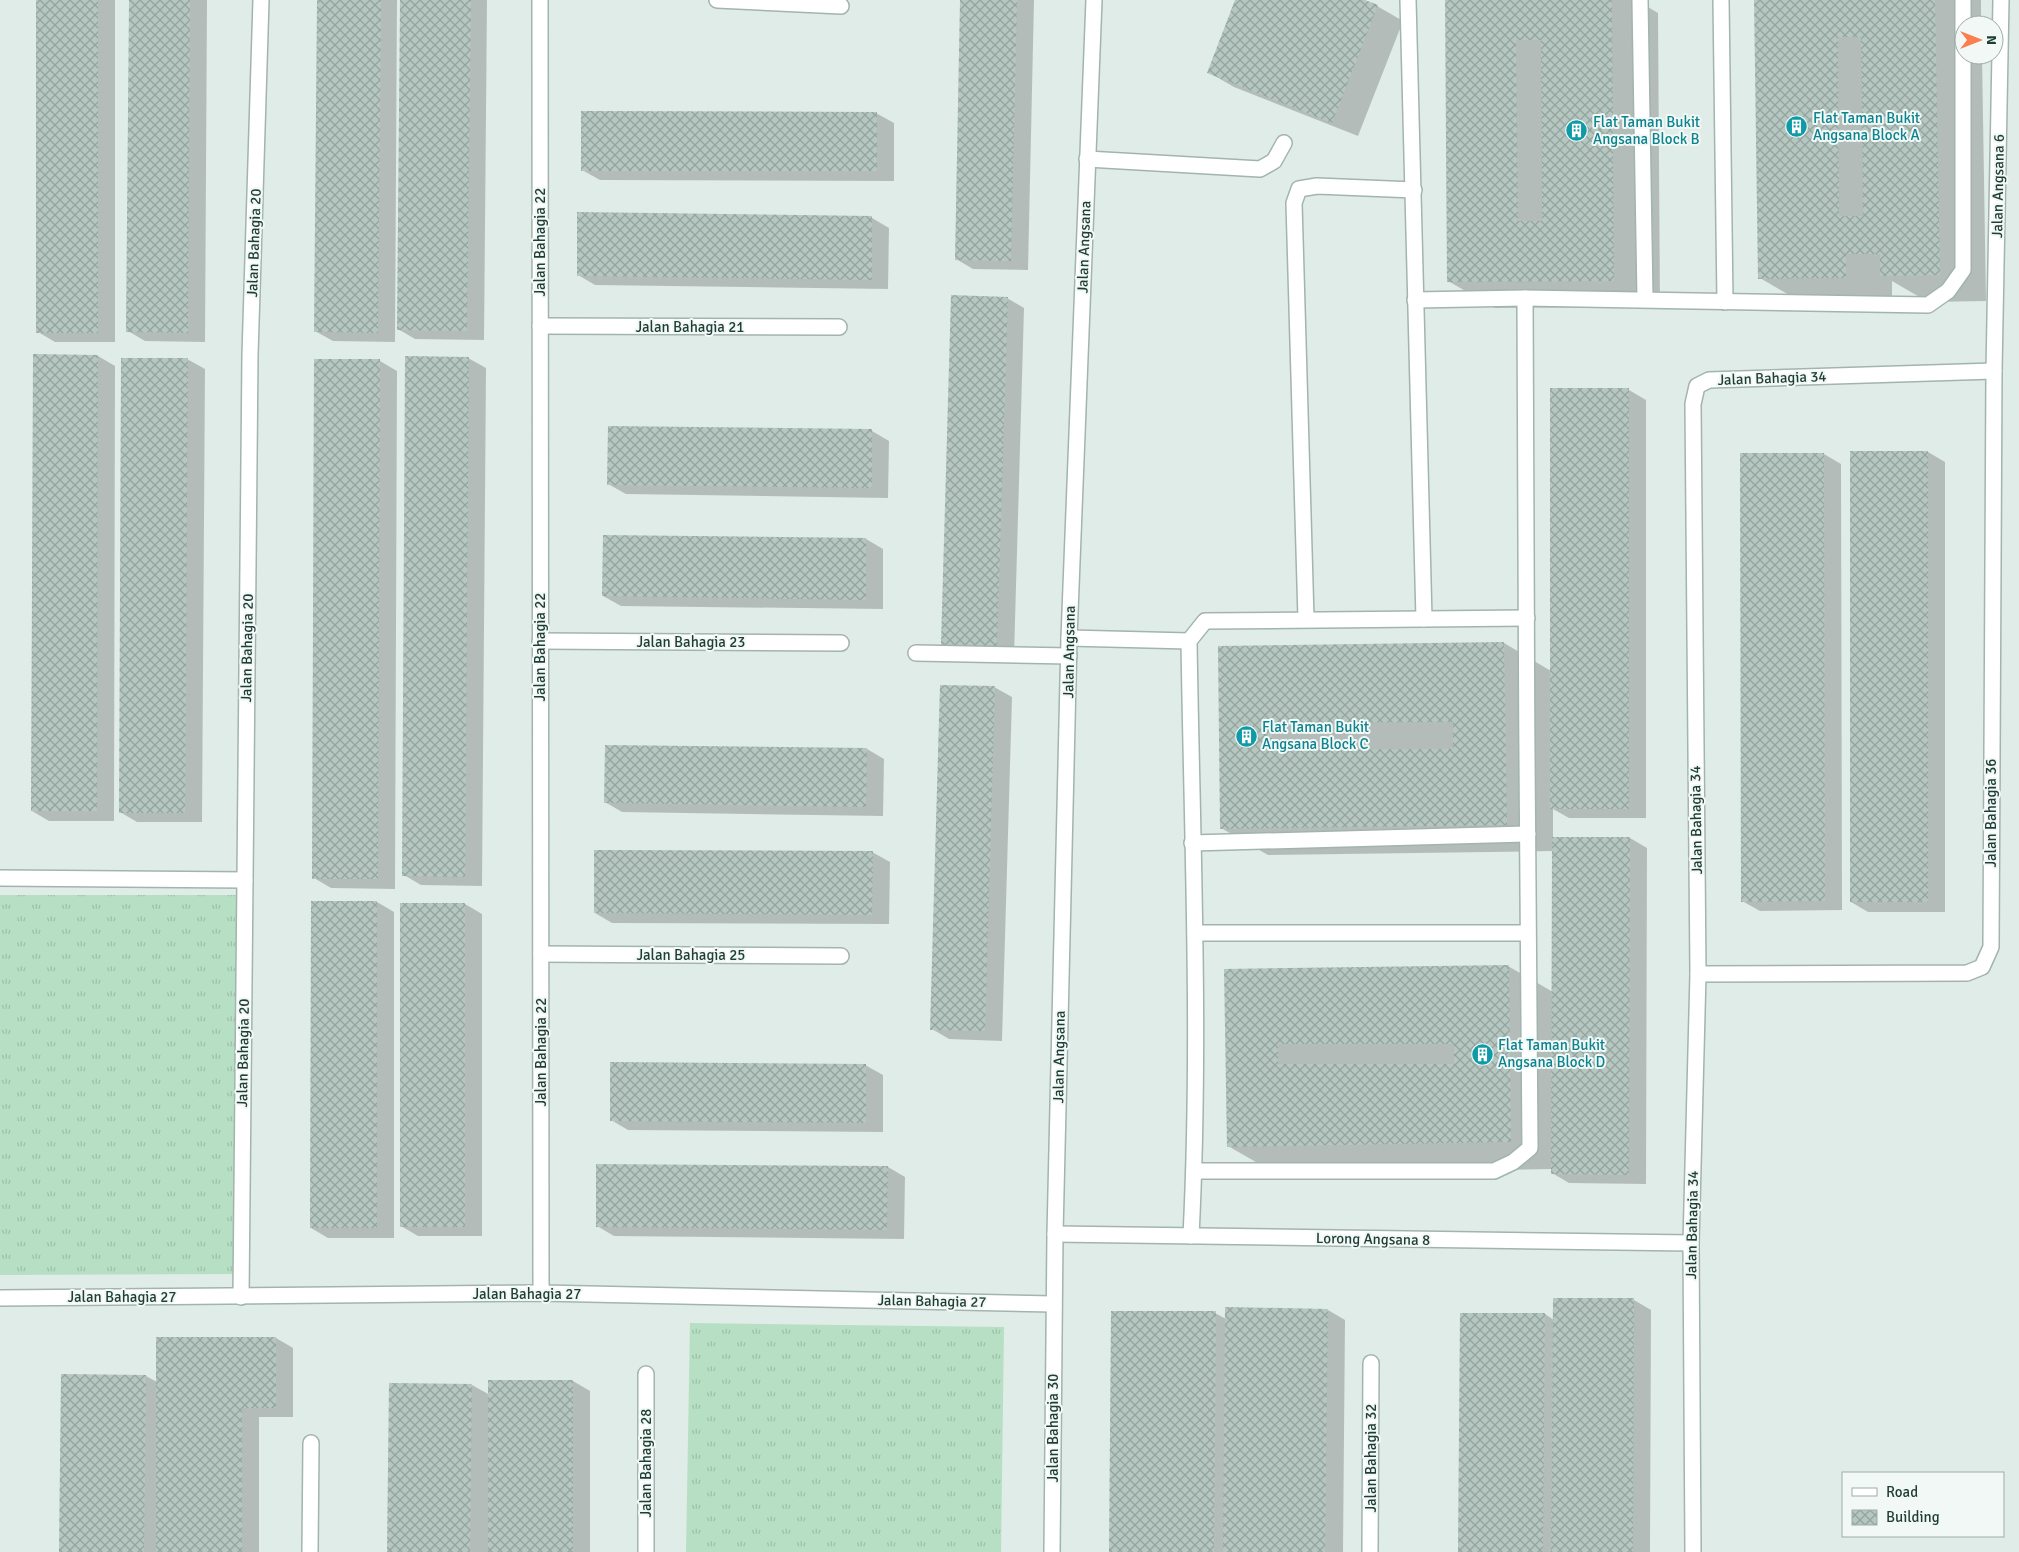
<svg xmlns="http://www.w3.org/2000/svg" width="2019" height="1552" font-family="Signika,sans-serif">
  <defs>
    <pattern id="grass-tufts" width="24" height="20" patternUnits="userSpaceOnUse" patternTransform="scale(1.25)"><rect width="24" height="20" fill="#b7dfc3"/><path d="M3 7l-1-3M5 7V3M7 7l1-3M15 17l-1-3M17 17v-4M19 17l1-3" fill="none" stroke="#9dc0a8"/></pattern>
    <pattern id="building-cross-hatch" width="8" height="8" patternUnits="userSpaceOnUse" patternTransform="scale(1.25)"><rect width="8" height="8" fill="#b5c7c0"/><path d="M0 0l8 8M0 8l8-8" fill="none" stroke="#93a39d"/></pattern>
  </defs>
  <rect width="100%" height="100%" fill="#e0ece7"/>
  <g fill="url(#grass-tufts)">
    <polygon points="0,895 241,895 234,1274 0,1275"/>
    <polygon points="690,1323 1004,1327 1001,1552 686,1552"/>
  </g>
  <g fill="#0003">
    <polygon points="38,0 115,0 115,342 55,342 38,332"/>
    <polygon points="130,0 207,0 205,342 145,341 128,331"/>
    <polygon points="318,0 397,0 395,342 333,341 315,331"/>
    <polygon points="401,0 487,0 484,340 415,339 398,329"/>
    <polygon points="962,0 1034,0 1028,270 973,269 956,259"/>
    <polygon points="1237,0 1361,0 1377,6 1403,21 1358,136 1234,87 1208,72"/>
    <polygon points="1446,0 1636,0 1658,13 1660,307 1495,308 1448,281"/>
    <polygon points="1755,0 1981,0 1981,25 1964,25 1964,55 1982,55 1986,301 1928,302 1892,281 1892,304 1806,305 1760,278"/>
    <polygon points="876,113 894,123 894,181 600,180 582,170"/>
    <polygon points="872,218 889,228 888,289 595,285 578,275"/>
    <polygon points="1007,298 1024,308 1014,656 960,654 942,644"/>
    <polygon points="34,356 98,356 115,366 114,821 49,821 32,811"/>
    <polygon points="468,358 486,368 482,886 421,885 404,875"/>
    <polygon points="187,359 205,369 202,822 137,822 120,812"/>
    <polygon points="380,361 397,371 395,889 331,888 314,878"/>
    <polygon points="1551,390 1629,390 1646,400 1646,818 1569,818 1553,809 1553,838 1630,838 1647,848 1646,1184 1569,1183 1552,1173 1552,1169 1275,1173 1228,1146 1225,970 1508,966 1553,992 1553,851 1268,855 1221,828 1219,647 1504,643 1551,671"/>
    <polygon points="872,431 889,441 888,498 626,494 608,484"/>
    <polygon points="1928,452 1945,462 1945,912 1868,912 1851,902"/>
    <polygon points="1824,454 1841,464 1842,910 1760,911 1742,901"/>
    <polygon points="605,536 866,539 883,549 883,609 621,606 603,596"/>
    <polygon points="994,687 1012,697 1002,1041 949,1039 932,1029"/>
    <polygon points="867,749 884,759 883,816 622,812 605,802"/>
    <polygon points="872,852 890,862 889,924 612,923 595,913"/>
    <polygon points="312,902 377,902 394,912 394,1238 328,1238 311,1228"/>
    <polygon points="402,904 465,904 482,914 482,1236 418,1236 401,1226"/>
    <polygon points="865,1065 883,1075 883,1132 628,1130 611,1120"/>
    <polygon points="888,1167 905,1177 904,1239 614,1236 597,1226"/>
    <polygon points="1554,1299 1634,1300 1651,1310 1650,1552 1459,1552 1545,1314 1554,1320"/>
    <polygon points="1328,1310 1345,1320 1343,1552 1110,1552 1215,1313 1226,1319"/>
    <polygon points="276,1338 293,1348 293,1417 259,1417 259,1552 60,1552 146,1376 157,1382"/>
    <polygon points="490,1381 573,1381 590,1391 590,1552 389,1552 391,1384 472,1385 490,1395"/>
  </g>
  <g fill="url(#building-cross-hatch)" fill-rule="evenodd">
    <rect x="36" y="0" width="62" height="333"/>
    <polygon points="129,0 190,0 188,333 126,332"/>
    <polygon points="317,0 381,0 378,333 314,332"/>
    <polygon points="400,0 471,0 467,331 397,330"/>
    <polygon points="960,0 1017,0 1011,261 955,260"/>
    <polygon points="1235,0 1365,0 1378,5 1332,123 1207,73"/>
    <path d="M1445 0H1612L1614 281 1447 282ZM1516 40H1541L1542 221H1518Z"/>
    <path d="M1754 0H1935L1940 275 1880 276V254H1846V278L1758 279ZM1838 37H1861L1863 216H1839Z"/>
    <polygon points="581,111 877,112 877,171 581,171"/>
    <polygon points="577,212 872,216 872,280 577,276"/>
    <polygon points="951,295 1008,297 997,646 941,645"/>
    <polygon points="33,354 98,355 97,811 31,811"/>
    <polygon points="405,356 469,357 465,877 402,876"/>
    <polygon points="121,358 188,358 185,813 119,813"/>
    <polygon points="314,359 380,359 378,879 312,879"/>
    <rect x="1550" y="388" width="79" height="421"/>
    <polygon points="608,426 872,429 872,488 607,485"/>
    <rect x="1850" y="451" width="78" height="451"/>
    <polygon points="1740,453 1824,453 1825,901 1741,902"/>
    <polygon points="603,535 866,538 866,600 602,596"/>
    <path d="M1504 642 1507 825 1220 829 1218 646ZM1453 722V749L1272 750V723Z"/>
    <polygon points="940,685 995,686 985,1031 930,1030"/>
    <polygon points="605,745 867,748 866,807 604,803"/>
    <polygon points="1552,837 1630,837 1629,1175 1551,1174"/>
    <polygon points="594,850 873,851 872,915 594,913"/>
    <polygon points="311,901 377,901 377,1228 310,1228"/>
    <rect x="400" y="903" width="65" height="324"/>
    <path d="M1509 965 1511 1142 1227 1147 1224 969ZM1278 1044H1454V1064H1278Z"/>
    <polygon points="610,1062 866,1064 866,1123 610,1121"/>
    <polygon points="596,1164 888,1166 887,1230 596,1227"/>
    <polygon points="1553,1298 1634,1298 1633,1552 1551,1552"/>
    <polygon points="1225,1307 1328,1309 1325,1552 1223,1552"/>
    <polygon points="1111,1311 1216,1311 1214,1552 1109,1552"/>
    <polygon points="1460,1313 1545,1313 1543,1552 1458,1552"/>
    <polygon points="156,1337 276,1337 276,1408 242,1408 242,1552 156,1552"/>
    <polygon points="61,1374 146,1375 144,1552 59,1552"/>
    <rect x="488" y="1380" width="85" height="172"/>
    <polygon points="389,1383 472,1384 470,1552 387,1552"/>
  </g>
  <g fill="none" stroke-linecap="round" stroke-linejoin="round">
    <defs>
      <g id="service">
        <polyline points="1408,0 1424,619"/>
        <polyline points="1640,0 1645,299"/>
        <polyline points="1721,0 1725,302"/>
        <polyline points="1087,159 1260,169 1274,161 1284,143"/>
        <polyline points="1415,300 1525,298 1928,305 1948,291 1963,270 1963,0"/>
        <polyline points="1306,619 1294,203 1299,189 1317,186 1414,190"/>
        <polyline points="1069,638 1189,641"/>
        <polyline points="916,653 1069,656"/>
        <polyline points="1192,843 1528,834"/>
        <polyline points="1195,933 1527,933"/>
        <path d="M1194 1171H1494L1513 1162 1530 1148C1526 865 1527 581 1525 298"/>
        <path d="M1191 1236C1201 1038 1192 839 1189 641L1205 621 1527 618"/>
      </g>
      <g id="minor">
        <polyline points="540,0 541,1293"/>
        <polyline points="717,0 841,6"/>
        <polyline points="540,326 839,327"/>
        <polyline points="540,641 841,643"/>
        <polyline points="0,878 245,880"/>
        <polyline points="541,954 841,956"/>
        <polyline points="1698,974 1967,973 1982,967 1991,947 1994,371 2001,0"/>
        <polyline points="1055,1234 1691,1243"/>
        <polyline points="241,1297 250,355 261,0"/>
        <polyline points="0,1298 541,1293 1053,1304"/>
        <polyline points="646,1374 646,1552"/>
        <polyline points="310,1552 311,1443"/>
        <polyline points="1052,1552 1055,1234 1069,638 1094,0"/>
        <polyline points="1370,1552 1371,1363"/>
        <polyline points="1693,1552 1691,1243 1698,974 1693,404 1697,386 1709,380 1994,371"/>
      </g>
    </defs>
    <use href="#service" stroke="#a2b4ae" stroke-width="18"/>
    <use href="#minor" stroke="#a2b4ae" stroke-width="18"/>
    <use href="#service" stroke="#fff" stroke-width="15"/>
    <use href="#minor" stroke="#fff" stroke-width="15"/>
  </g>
  <defs>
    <symbol id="building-disc" viewBox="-11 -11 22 22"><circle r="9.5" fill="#0f9aa8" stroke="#f1f8f5"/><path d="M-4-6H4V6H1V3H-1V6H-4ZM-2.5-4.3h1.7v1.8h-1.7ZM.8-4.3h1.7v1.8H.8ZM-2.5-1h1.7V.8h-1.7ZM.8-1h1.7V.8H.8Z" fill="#fff"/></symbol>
  </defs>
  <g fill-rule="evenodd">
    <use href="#building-disc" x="1784" y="114" width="25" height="25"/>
    <use href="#building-disc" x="1564" y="118" width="25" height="25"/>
    <use href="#building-disc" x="1234" y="724" width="25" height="25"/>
    <use href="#building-disc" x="1470" y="1042" width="25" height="25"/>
  </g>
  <g text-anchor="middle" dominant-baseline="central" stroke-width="4" stroke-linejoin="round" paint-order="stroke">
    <g font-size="15" fill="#0d838f" stroke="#f1f8f5" text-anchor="start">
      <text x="1813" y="118">Flat Taman Bukit<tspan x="1813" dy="17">Angsana Block A</tspan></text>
      <text x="1593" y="122">Flat Taman Bukit<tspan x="1593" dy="17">Angsana Block B</tspan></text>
      <text x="1262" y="727">Flat Taman Bukit<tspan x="1262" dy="17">Angsana Block C</tspan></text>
      <text x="1498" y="1045">Flat Taman Bukit<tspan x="1498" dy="17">Angsana Block D</tspan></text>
    </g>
    <g font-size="15" fill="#1f3d36" stroke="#f1f8f5">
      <text transform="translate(1998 186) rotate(-89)">Jalan Angsana 6</text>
      <text transform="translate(540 242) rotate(-90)">Jalan Bahagia 22</text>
      <text transform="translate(254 243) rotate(-88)">Jalan Bahagia 20</text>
      <text transform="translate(1084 247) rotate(-88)">Jalan Angsana</text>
      <text x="690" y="327">Jalan Bahagia 21</text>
      <text transform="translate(1772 378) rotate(-2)">Jalan Bahagia 34</text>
      <text x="691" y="642">Jalan Bahagia 23</text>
      <text transform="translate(540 647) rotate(-90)">Jalan Bahagia 22</text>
      <text transform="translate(247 648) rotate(-89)">Jalan Bahagia 20</text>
      <text transform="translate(1069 652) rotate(-89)">Jalan Angsana</text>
      <text transform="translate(1991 813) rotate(-90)">Jalan Bahagia 36</text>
      <text transform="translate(1696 820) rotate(-91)">Jalan Bahagia 34</text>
      <text x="691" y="955">Jalan Bahagia 25</text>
      <text transform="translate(541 1052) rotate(-90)">Jalan Bahagia 22</text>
      <text transform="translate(243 1053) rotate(-89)">Jalan Bahagia 20</text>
      <text transform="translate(1059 1057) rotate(-89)">Jalan Angsana</text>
      <text transform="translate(1692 1225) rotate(-89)">Jalan Bahagia 34</text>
      <text transform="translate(1373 1239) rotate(1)">Lorong Angsana 8</text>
      <text x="527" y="1294">Jalan Bahagia 27</text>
      <text x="122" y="1297">Jalan Bahagia 27</text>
      <text transform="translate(932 1301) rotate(1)">Jalan Bahagia 27</text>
      <text transform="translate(1053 1428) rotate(-90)">Jalan Bahagia 30</text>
      <text transform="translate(1371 1458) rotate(-90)">Jalan Bahagia 32</text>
      <text transform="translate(646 1463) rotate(-90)">Jalan Bahagia 28</text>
    </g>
  </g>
  <rect x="1842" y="1472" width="162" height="65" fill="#f1f8f5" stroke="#9dada9"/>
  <rect x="1852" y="1488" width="25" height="8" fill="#ffffff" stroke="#9dada9"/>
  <text x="1886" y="1497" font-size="15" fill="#1f3d36">Road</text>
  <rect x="1852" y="1510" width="25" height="15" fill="url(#building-cross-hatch)" stroke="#9dada9"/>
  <text x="1886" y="1522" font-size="15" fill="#1f3d36">Building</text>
  <g transform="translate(1979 40) rotate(90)"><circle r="24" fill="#f1f8f5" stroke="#9dada9"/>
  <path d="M0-4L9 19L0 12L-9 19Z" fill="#fb7e4f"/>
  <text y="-8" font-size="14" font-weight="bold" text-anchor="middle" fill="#1f3d36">N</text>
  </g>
</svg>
